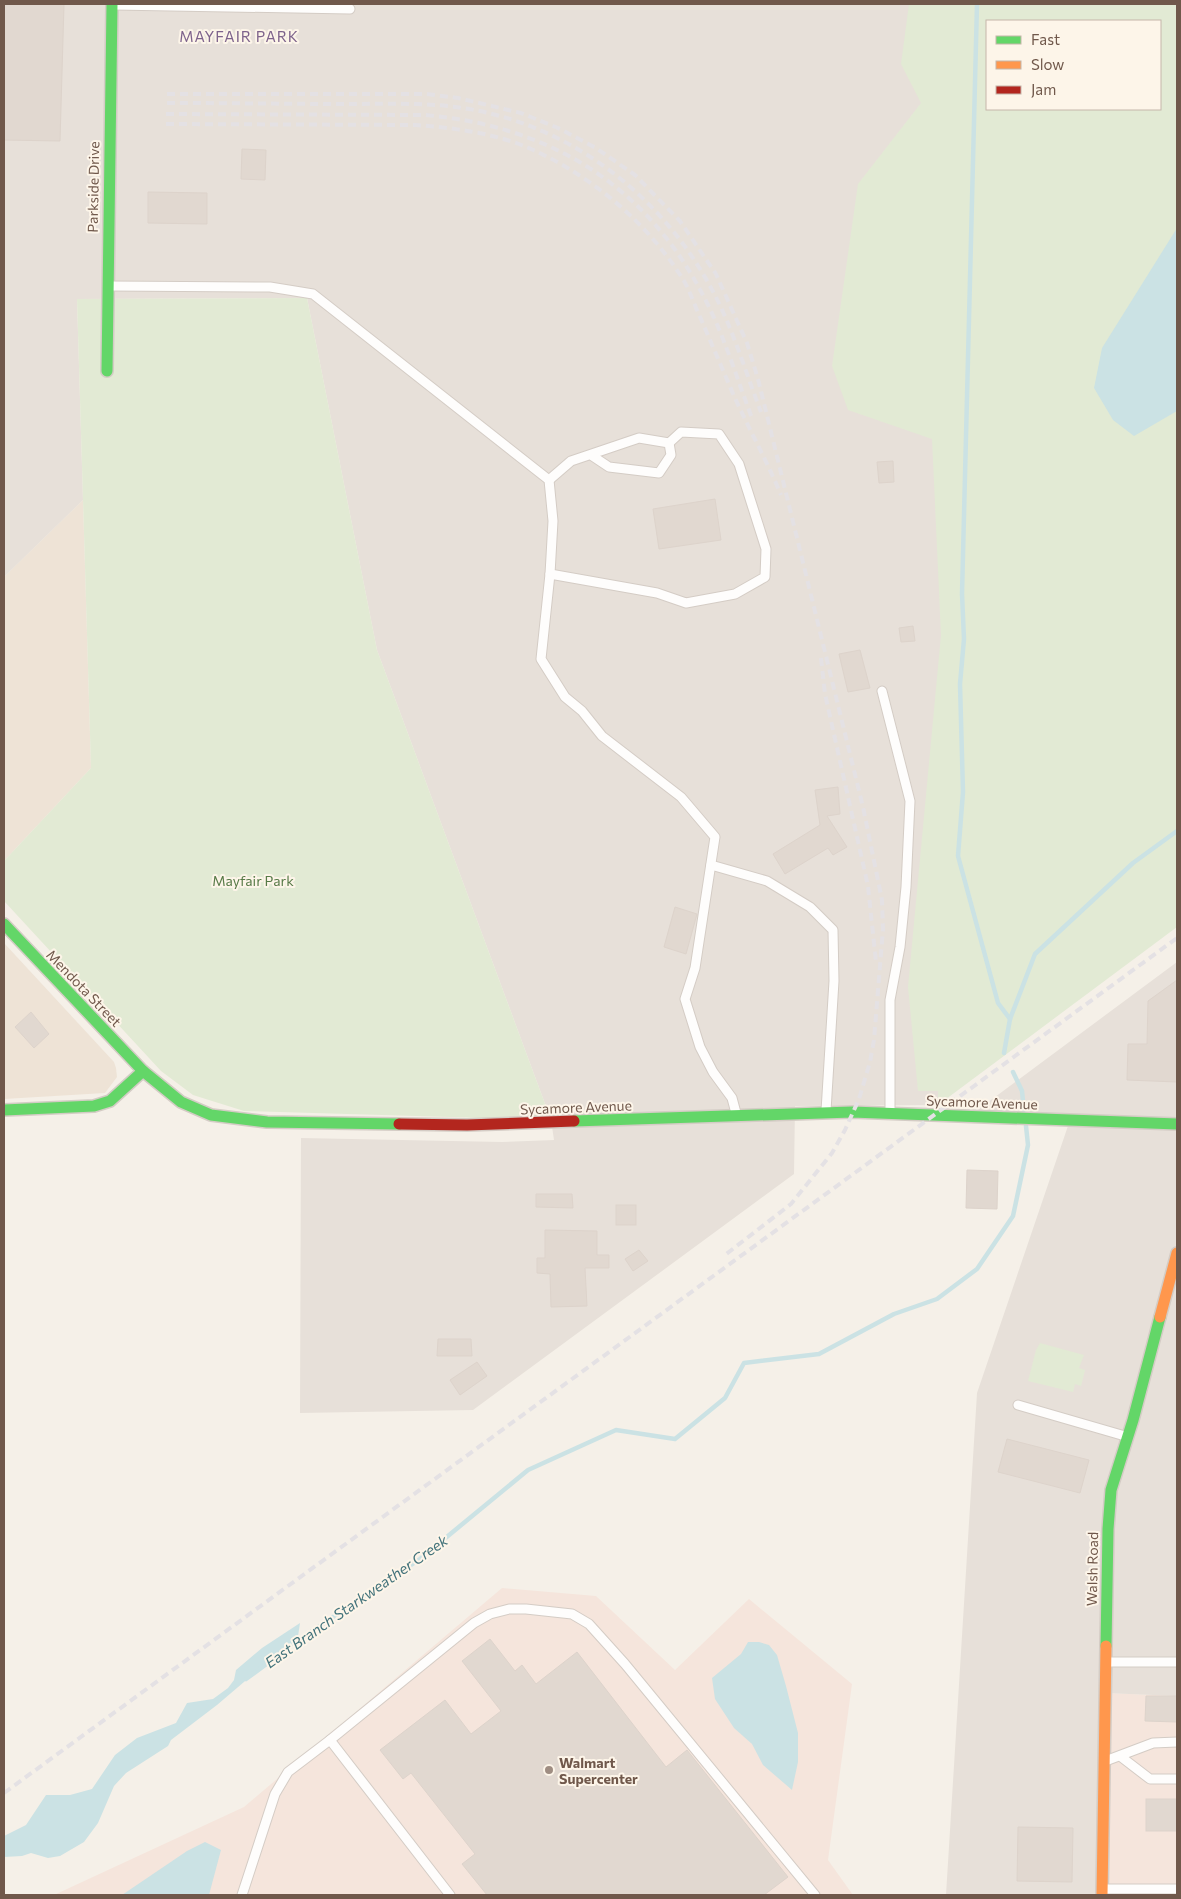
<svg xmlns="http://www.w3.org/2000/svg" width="1181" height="1899" font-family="Commissioner,sans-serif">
  <rect width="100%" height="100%" fill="#f5f0e8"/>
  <g fill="#eee3d6">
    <polygon points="83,500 91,768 4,861 4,577"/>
    <polygon points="4,943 114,1062 116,1068 117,1077 105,1093 4,1099"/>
  </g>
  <g fill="#f5e5dc">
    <polygon points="502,1588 596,1596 675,1670 749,1599 852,1684 828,1860 853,1895 54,1895 244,1807"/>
    <polygon points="1105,1693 1177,1696 1177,1895 1102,1895"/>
  </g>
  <g fill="#e7e0d9">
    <polygon points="4,4 961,4 938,1105 795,1106 794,1174 473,1410 300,1413 301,1138 502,1142 554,1140 551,1120 377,650 307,298 77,299 83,500 4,577"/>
    <polygon points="1177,962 1177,1696 1105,1693 1102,1895 946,1895 977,1393 1070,1120 968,1117"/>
  </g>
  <g fill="#e2ead4" fill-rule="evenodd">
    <path d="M909 4H1177V927L938 1105V1091H918L908 987 941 635 932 439 848 410 832 366 858 184 921 103 901 64ZM987 21H1160V109H987Z"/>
    <polygon points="307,298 377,650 551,1120 244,1111 193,1095 161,1071 4,901 4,861 91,768 77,299"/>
    <polygon points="1040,1343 1084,1355 1079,1368 1085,1370 1081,1386 1075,1384 1073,1392 1028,1381 1036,1350"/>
  </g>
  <g fill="#cbe2e4">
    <polygon points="1177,228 1177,411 1134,436 1113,420 1094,388 1102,348"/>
    <polygon points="300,1623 297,1643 265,1664 217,1705 171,1740 168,1746 126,1773 114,1786 98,1823 84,1842 60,1856 48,1858 31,1853 22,1856 4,1857 4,1836 26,1825 46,1795 70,1795 92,1789 115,1755 137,1738 176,1723 187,1703 213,1699 228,1688 234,1680 236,1670 262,1648"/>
    <polygon points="748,1642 759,1642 769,1645 777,1655 786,1686 798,1733 798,1762 792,1790 763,1765 752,1744 734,1728 715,1699 712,1678 741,1654"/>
    <polygon points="205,1842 221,1850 209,1895 122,1895 187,1851"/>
  </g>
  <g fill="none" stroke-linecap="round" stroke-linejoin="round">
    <g stroke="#cbe2e4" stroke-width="4.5">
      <polyline points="977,4 962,594 964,639 960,684 963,792 958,856 998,1003 1010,1019"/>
      <polyline points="1004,1053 1010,1019 1035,954 1133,863 1177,831"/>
      <polyline points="1013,1072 1022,1091 1024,1111"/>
      <polyline points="294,1643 420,1559 528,1470 616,1430 675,1439 725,1398 744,1363 819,1354 894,1314 937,1299 977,1269 1013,1216 1028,1145 1026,1126"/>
      <polyline points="246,1679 280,1654"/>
    </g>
  </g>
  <g fill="#e1d8d0" stroke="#ddd3cb">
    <polygon points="4,4 64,4 60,141 4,140"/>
    <polygon points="242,149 266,150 265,180 241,179"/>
    <polygon points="148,192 207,193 207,224 148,223"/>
    <polygon points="893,461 894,482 879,483 877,462"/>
    <polygon points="715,499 721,540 659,549 653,509"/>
    <polygon points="913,626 915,641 901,642 899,628"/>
    <polygon points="860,650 870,688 848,692 839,654"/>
    <polygon points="838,787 840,814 827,816 847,847 833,855 828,848 785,874 773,854 820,825 815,790"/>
    <polygon points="675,907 697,914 686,954 664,947"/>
    <polygon points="1177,980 1177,1082 1127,1080 1128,1044 1147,1044 1148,1001"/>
    <polygon points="31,1012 49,1034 34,1048 15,1027"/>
    <polygon points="967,1170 998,1171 997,1209 966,1208"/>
    <polygon points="536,1194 572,1194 573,1208 536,1207"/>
    <rect x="616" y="1205" width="20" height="20"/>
    <polygon points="545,1230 597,1231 597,1255 609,1255 609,1268 585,1268 587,1306 551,1307 550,1274 537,1273 537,1258 545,1258"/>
    <polygon points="639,1250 648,1261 633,1271 625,1259"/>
    <polygon points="438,1339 471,1339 472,1356 437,1356"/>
    <polygon points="477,1362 487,1376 460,1395 450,1380"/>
    <polygon points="1007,1439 1089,1460 1080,1493 998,1472"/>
    <polygon points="490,1639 515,1671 522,1665 536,1684 577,1652 666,1767 687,1750 788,1877 764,1895 487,1895 462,1864 475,1854 411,1773 403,1779 380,1750 445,1700 471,1734 501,1711 462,1661"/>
    <polygon points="1146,1696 1177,1696 1177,1722 1145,1721"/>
    <rect x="1146" y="1799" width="31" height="32"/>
    <polygon points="1018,1827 1073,1828 1072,1882 1017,1881"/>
  </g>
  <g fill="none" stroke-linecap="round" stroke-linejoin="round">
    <defs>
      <g id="lane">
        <polyline points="114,5 350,9"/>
        <polyline points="109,286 270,287 313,294 549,480 553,521 550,574 541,659 565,697 582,711 602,736 681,797 715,837 695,968 685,999 700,1047 713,1072 732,1098 736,1113"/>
        <polyline points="549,480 571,461 639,438 669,443 671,455 659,473 609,467 591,455"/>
        <polyline points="550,574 657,593 686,603 735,594 765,577 766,549 739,464 719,434 681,432 669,443"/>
        <polyline points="882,691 910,801 906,887 900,947 890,1000 890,1111"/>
        <polyline points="711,865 767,881 810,907 833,930 834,981 826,1111"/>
        <polyline points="1018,1405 1125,1436"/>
        <polyline points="1108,1662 1177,1662"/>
        <polyline points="330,1740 450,1895"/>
        <polyline points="1120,1756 1150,1779 1177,1779"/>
        <polyline points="1108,1760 1153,1743 1177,1742"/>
        <polyline points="1105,1889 1177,1889"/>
        <polyline points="242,1895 275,1794 288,1772 330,1740 474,1623 490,1614 509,1609 526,1609 572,1614 589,1624 625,1664 815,1895"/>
      </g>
      <g id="fast">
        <polyline points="107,371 112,4"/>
        <polyline points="4,924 143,1071 181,1102 211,1115 267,1122 399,1124"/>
        <polyline points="4,1110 94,1106 110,1101 143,1071"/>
        <polyline points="574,1121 852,1112 1177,1124"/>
        <polyline points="1106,1646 1108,1529 1111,1490 1133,1420 1160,1317"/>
      </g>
      <g id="slow">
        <polyline points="1160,1317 1177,1253"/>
        <polyline points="1102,1895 1106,1646"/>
      </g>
      <polyline id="jam" points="399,1124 467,1125 574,1121"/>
    </defs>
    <use href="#lane" stroke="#d4ccc5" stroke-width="11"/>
    <use href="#fast" stroke="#d4ccc5" stroke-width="14"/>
    <use href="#slow" stroke="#d4ccc5" stroke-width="14"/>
    <use href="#jam" stroke="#d4ccc5" stroke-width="14"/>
    <use href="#lane" stroke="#fefdfc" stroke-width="9"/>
    <use href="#fast" stroke="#63d668" stroke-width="11"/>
    <use href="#slow" stroke="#ff974d" stroke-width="11"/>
    <use href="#jam" stroke="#b3261e" stroke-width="11"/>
    <g stroke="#e4e1e4" stroke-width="4" stroke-dasharray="8 5" stroke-linecap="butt">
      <polyline points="167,94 427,94 458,98 521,113 558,128 596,148 635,175 680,221 716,274 747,343 758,379 863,807 882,900 883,929 874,1040 870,1062 859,1099 845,1130 832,1153 791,1204 725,1255"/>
      <path d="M167 103C227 103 288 104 348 104 388 104 429 102 469 109 572 127 660 195 710 286 732 325 745 371 761 412"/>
      <path d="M166 114 425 115C551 126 649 187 706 301 725 338 737 379 752 418"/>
      <path d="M166 124 416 125C455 128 495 133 531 149 592 176 649 224 684 281 691 293 695 307 701 319 712 345 723 370 734 396 749 429 767 461 781 495"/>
      <polyline points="821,658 825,694 868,886 876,962"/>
      <polyline points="4,1793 1177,938"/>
    </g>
  </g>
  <circle fill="#9f8d82" stroke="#fdf5e9" stroke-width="2" cx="549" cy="1770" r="5"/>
  <g text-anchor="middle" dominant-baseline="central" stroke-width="4" stroke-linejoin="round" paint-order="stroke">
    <g font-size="14" fill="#70584b" stroke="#fdf5e9">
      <text transform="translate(93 187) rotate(-89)">Parkside Drive</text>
      <text transform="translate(84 988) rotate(46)">Mendota Street</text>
      <text transform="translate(982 1102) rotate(2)">Sycamore Avenue</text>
      <text transform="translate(576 1107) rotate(-2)">Sycamore Avenue</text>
      <text transform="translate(1092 1569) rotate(-89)">Walsh Road</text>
    </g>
    <g font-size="14" fill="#577a47" stroke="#fdf5e9">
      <text x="253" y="880">Mayfair Park</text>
    </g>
    <g font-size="14" font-weight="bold" fill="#70584b" stroke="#fdf5e9" text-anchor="start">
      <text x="559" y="1762">Walmart<tspan x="559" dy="16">Supercenter</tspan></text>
    </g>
    <g font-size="15" letter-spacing="1" fill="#7e638c" stroke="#fdf5e9">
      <text x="239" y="36">MAYFAIR PARK</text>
    </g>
    <g font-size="15" font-style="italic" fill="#43737b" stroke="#fdf5e9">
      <text transform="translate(356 1601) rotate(-35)">East Branch Starkweather Creek</text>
    </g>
  </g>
  <rect width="1181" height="1899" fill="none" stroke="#70584b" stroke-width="10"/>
  <rect x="986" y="20" width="175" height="90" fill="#fdf5e9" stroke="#c5b6aa"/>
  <rect x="996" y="36" width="25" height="8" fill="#63d668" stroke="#c5b6aa"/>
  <text x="1031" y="45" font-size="15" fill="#70584b">Fast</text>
  <rect x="996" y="61" width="25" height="8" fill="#ff974d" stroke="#c5b6aa"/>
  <text x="1031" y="70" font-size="15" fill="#70584b">Slow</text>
  <rect x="996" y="86" width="25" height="8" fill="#b3261e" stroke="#c5b6aa"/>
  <text x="1031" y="95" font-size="15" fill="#70584b">Jam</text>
</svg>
